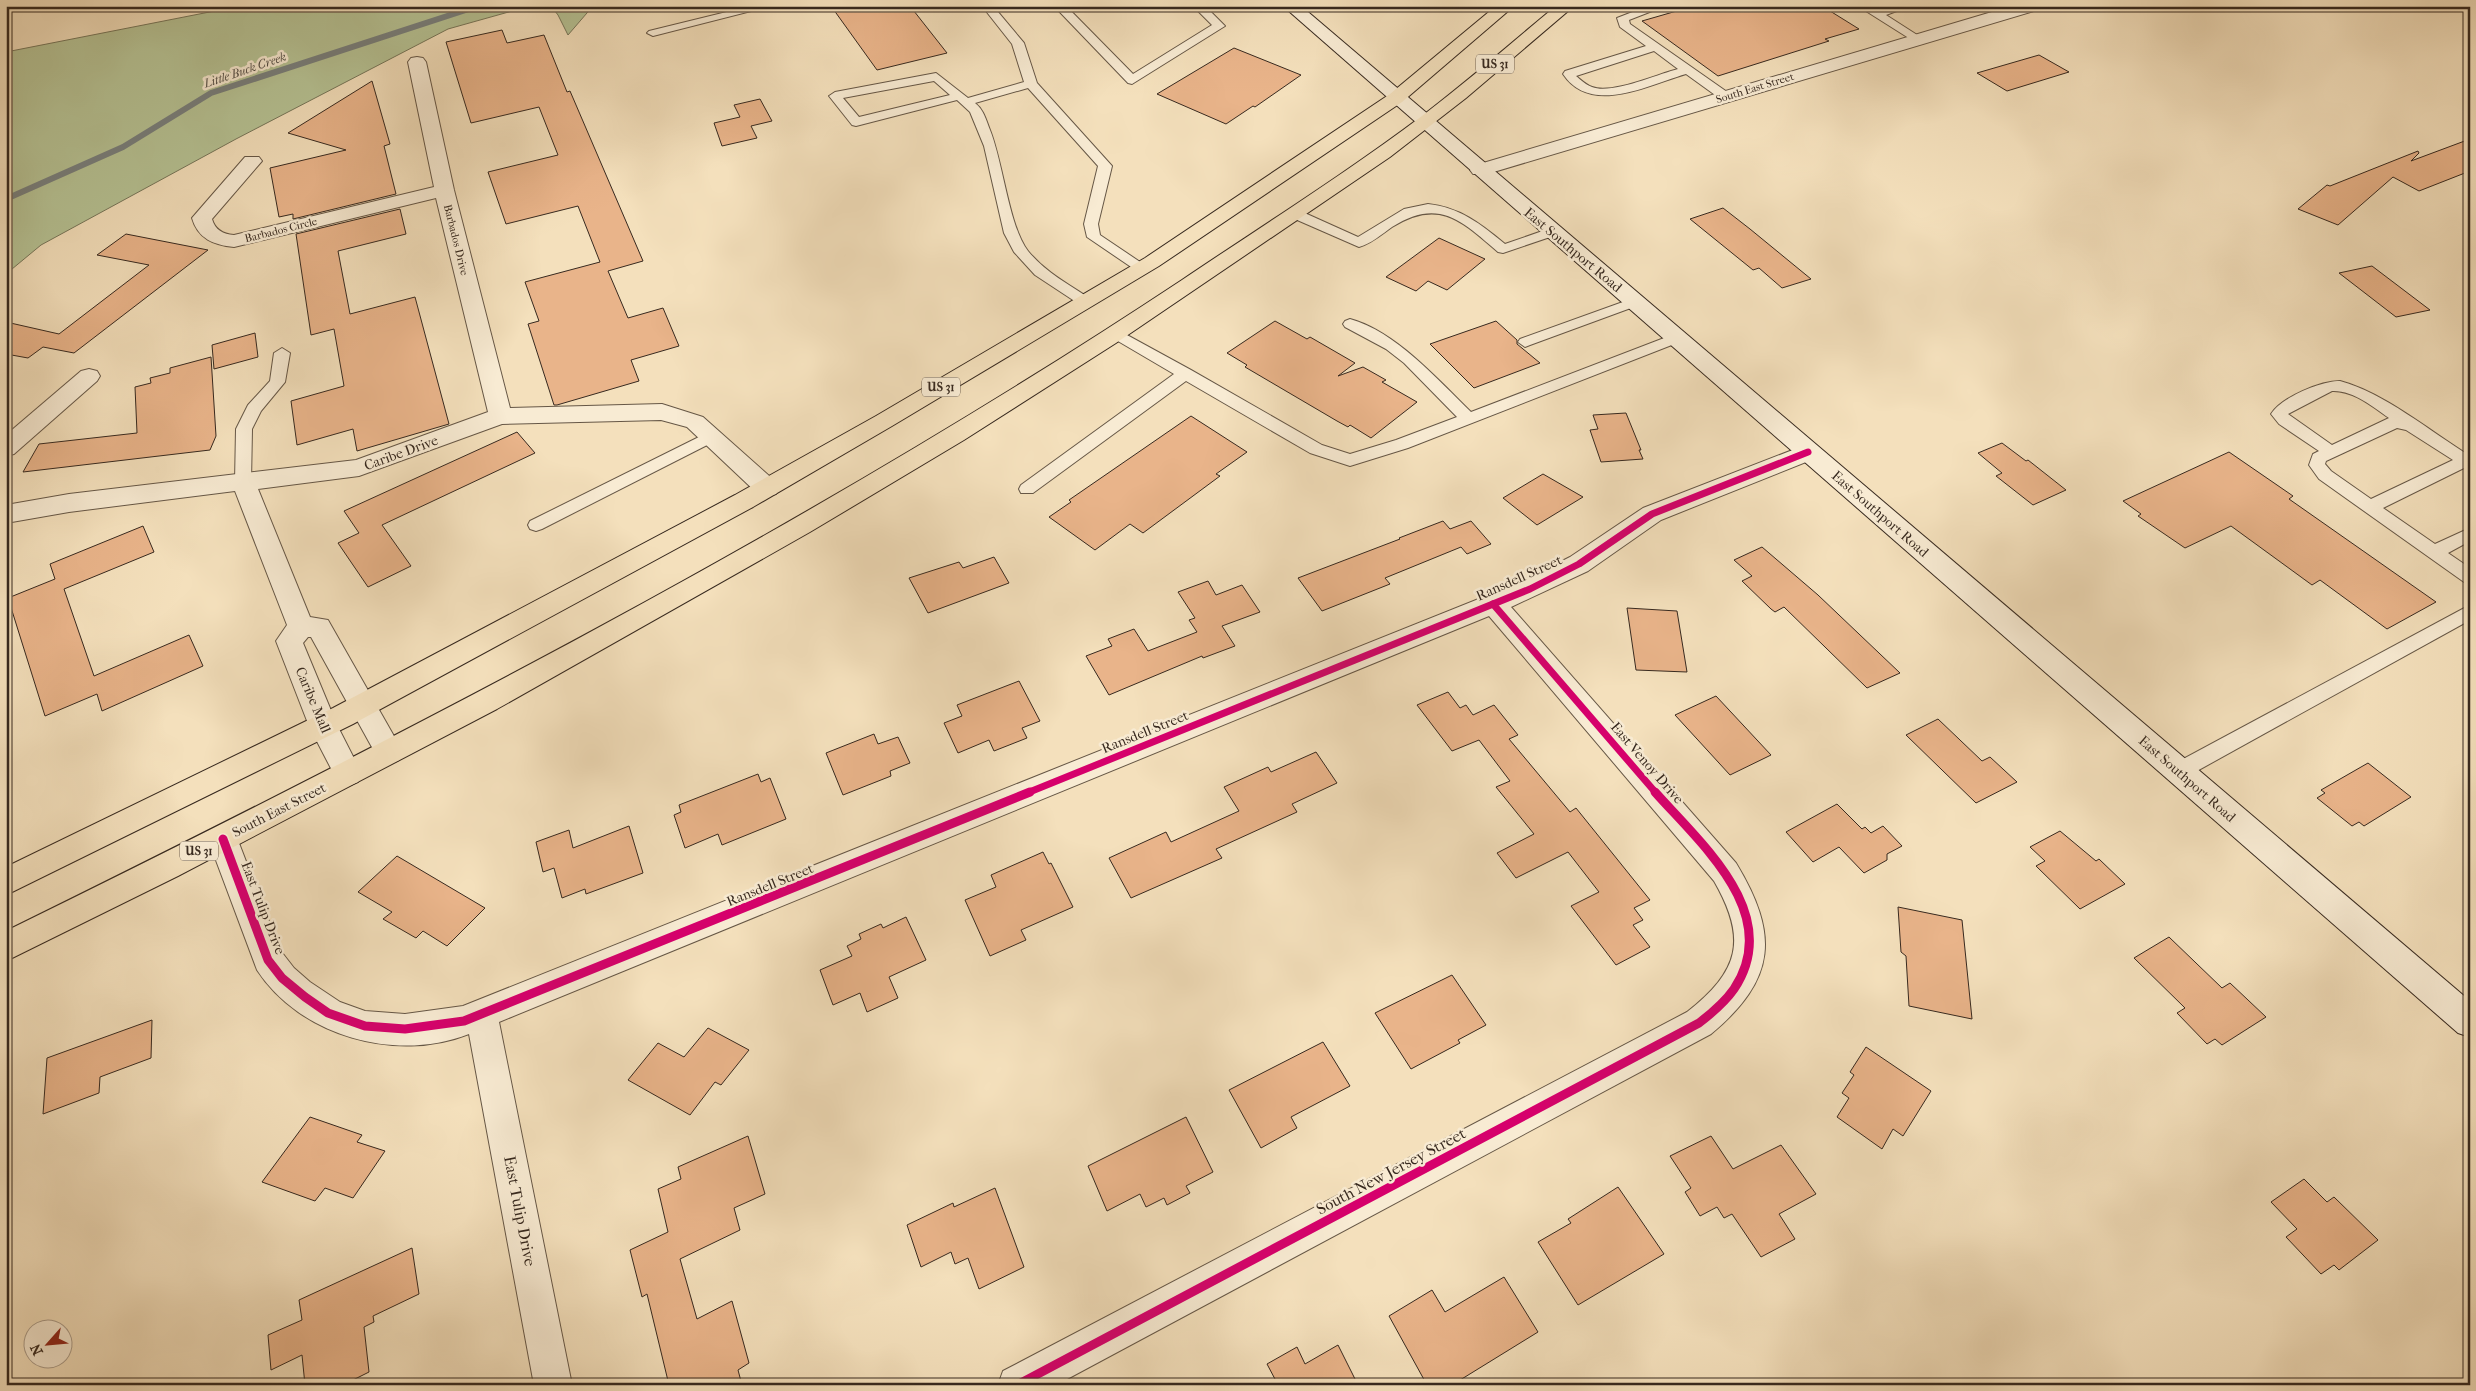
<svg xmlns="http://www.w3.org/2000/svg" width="2476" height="1391" font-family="'IM FELL French Canon',serif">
  <rect width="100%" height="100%" fill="#f4e0bc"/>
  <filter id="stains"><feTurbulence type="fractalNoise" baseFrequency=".004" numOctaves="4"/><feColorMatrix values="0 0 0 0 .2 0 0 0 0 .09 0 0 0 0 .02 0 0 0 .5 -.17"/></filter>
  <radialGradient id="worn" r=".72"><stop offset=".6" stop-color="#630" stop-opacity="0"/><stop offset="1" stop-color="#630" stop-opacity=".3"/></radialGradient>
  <g fill="#b6c395" stroke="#76765a">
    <polygon points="240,6 530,6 448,29 236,139 41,245 6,274 6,52"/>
    <polygon points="551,6 593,6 568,35 558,15"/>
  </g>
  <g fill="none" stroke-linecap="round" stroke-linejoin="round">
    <polyline stroke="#78807e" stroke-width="6" points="6,199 123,147 211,93 478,6"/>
  </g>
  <g fill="#e9b48a" stroke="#37291f">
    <polygon points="831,6 910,6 947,53 877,70"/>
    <polygon points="1694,6 1822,6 1859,29 1825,39 1829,41 1718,76 1642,21"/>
    <polygon points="502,30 507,43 544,35 567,92 570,91 643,261 608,271 628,318 663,308 679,346 631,360 639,381 557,405 554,405 528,324 539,321 525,282 600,262 578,206 506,224 488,172 558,155 539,107 471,123 446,42"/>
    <polygon points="1234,48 1301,75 1255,107 1253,106 1226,124 1157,94"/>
    <polygon points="2039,55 2069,72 2007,91 1977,73"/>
    <polygon points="372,81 390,144 384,146 396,194 293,219 293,214 279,217 270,168 346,150 288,133"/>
    <polygon points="760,99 772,121 751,126 757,138 722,146 714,123 740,117 734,105"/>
    <polygon points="2470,139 2470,171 2419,191 2393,177 2338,225 2298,209 2327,185 2330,186 2418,151 2419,153 2411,161"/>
    <polygon points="1723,208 1750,229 1811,279 1782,288 1759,268 1753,270 1690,219"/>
    <polygon points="400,209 406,234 338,251 350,314 415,297 449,424 357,451 353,429 297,445 291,401 344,386 334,329 311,335 296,234"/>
    <polygon points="126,234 208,250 74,353 43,347 28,358 6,354 6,322 59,334 149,265 97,255"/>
    <polygon points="1439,238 1485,259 1447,290 1428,281 1416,291 1386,277"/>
    <polygon points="2372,266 2430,310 2396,317 2339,273"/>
    <polygon points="1275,321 1307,339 1310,337 1355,363 1338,376 1363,367 1386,380 1382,382 1417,402 1371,438 1350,425 1348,427 1337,421 1245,367 1247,365 1227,353"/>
    <polygon points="1496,321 1517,340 1517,344 1540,363 1474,388 1430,344"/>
    <polygon points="255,333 258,357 214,369 212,345"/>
    <polygon points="211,357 216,436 210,450 23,472 39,444 137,433 135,387 151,383 150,378 170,373 170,368"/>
    <polygon points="1626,413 1641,450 1639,450 1643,459 1601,462 1590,430 1598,429 1593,415"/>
    <polygon points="1191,416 1247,452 1216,474 1220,476 1143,533 1130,524 1095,550 1049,517 1071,502 1069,500"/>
    <polygon points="517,432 535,453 382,525 411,566 368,587 338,543 359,533 344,511"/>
    <polygon points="2002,443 2026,461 2028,460 2066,490 2033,505 1996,476 2002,473 1978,453"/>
    <polygon points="2229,452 2293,496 2289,499 2436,602 2387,629 2320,580 2312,585 2231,526 2185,548 2138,516 2141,514 2123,501"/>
    <polygon points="1543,474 1583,497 1537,525 1503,498"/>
    <polygon points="1443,521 1450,529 1471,521 1491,544 1467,554 1461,547 1385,578 1390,584 1322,611 1298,578 1400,539 1399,538"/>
    <polygon points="143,526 154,552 64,589 94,676 189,635 203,666 102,711 97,694 45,716 8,598 55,579 50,564"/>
    <polygon points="1762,547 1818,595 1900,673 1867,688 1784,607 1775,612 1771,609 1742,581 1752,576 1734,560"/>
    <polygon points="994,557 1009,583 928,613 909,578 959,562 963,568"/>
    <polygon points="1208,581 1216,595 1242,585 1260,612 1222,626 1235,646 1203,658 1202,656 1109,695 1086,656 1112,646 1108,639 1134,629 1148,651 1197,632 1189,620 1195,618 1178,592"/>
    <polygon points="1627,608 1677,611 1687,672 1636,670"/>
    <polygon points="1019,681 1040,721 1022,728 1027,738 994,751 989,740 958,753 944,723 962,716 957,705"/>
    <polygon points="1448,692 1460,708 1466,705 1473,715 1494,705 1518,735 1509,739 1570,812 1576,808 1650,900 1634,908 1643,920 1633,925 1650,947 1616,965 1571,906 1599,892 1568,852 1516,878 1497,853 1534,834 1496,787 1510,781 1479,740 1452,751 1417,705"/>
    <polygon points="1716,696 1771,755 1730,775 1675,715"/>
    <polygon points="1938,719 1982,761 1990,757 2017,782 1976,803 1906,735"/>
    <polygon points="874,734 878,744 898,737 910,763 890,771 891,776 843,795 826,753"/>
    <polygon points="1316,752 1337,783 1292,804 1297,812 1216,849 1222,858 1131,898 1109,858 1166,832 1171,842 1239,811 1224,787 1268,767 1271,772"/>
    <polygon points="2368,763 2411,797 2364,826 2359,822 2352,826 2317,798 2325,793 2321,790"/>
    <polygon points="758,774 761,782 770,778 786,819 722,845 718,834 685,848 674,815 681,812 679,805"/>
    <polygon points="1837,804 1862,829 1865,827 1871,833 1883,826 1902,846 1887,854 1887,860 1864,873 1839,847 1813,862 1786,832"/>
    <polygon points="629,826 643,873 586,894 585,889 562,898 554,868 543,872 536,842 569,830 573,848"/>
    <polygon points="2060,831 2096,861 2099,859 2125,884 2080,909 2036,866 2045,861 2030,847"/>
    <polygon points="1043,852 1049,864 1051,863 1073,907 1021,930 1026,940 990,956 965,900 996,887 991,875"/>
    <polygon points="397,856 485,908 447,946 423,931 416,938 383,919 392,912 358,892"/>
    <polygon points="1898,907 1962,920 1972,1019 1909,1006 1906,956 1901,952"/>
    <polygon points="906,917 926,960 889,977 898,998 867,1012 860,993 833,1005 820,970 852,956 847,946 861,939 859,934 881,924 883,928"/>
    <polygon points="2169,937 2222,988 2230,983 2266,1017 2222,1045 2215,1039 2207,1044 2177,1013 2185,1008 2134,958"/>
    <polygon points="1452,975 1486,1025 1458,1040 1460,1043 1411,1069 1375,1013"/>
    <polygon points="152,1020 151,1058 100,1077 99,1093 43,1114 47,1058"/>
    <polygon points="708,1028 749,1050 721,1085 715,1082 690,1115 628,1080 658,1043 684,1057"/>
    <polygon points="1323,1042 1350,1086 1291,1117 1297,1128 1261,1148 1229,1090"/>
    <polygon points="1866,1047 1931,1091 1903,1136 1893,1129 1882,1149 1837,1117 1849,1098 1842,1093 1854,1075 1850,1072"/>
    <polygon points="310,1117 362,1135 357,1142 385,1151 353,1198 325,1188 315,1201 262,1182"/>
    <polygon points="1186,1117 1213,1172 1186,1186 1190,1193 1167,1205 1164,1198 1146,1207 1140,1194 1107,1211 1088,1166"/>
    <polygon points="748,1136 765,1194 734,1208 740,1230 680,1259 697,1319 732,1301 749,1363 738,1370 742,1385 669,1385 647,1294 642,1297 630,1250 668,1232 658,1189 681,1179 678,1167"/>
    <polygon points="1711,1136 1733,1169 1781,1145 1816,1194 1779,1214 1795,1239 1761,1257 1732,1214 1724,1218 1717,1207 1700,1216 1685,1192 1691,1188 1670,1156"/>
    <polygon points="2304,1179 2327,1202 2334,1197 2378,1240 2339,1270 2334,1265 2321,1274 2286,1237 2297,1229 2271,1202"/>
    <polygon points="1618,1187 1664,1254 1578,1305 1538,1242 1571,1223 1568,1219"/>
    <polygon points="995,1188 1024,1267 979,1289 968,1258 955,1264 951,1252 921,1267 907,1225 953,1203 954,1207"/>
    <polygon points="412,1248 419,1294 373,1316 374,1322 364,1327 369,1372 343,1385 305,1385 302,1355 271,1370 268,1335 302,1320 299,1300"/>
    <polygon points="1504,1277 1538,1332 1452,1385 1427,1385 1389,1316 1432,1290 1445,1312"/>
    <polygon points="1338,1345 1358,1385 1270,1385 1276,1381 1267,1364 1297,1347 1305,1364"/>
  </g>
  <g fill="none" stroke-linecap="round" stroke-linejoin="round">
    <defs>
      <g id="lane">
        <polygon points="751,6 771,6 653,36 647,33 649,31"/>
        <path d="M982 6H993L1024 43 1037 83 1112 166 1098 224 1100 235 1149 268 1142 272 1137 271 1087 237 1084 224 1098 166 1028 88 975 103C984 110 986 120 990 130 1003 162 1009 227 1028 251 1044 271 1068 284 1089 298L1091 301 1089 304H1079L1035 275 1014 252 1004 233 984 146 970 112 957 100 856 126 852 125 829 96 835 92 936 73 968 98 1024 82 1012 44ZM934 81 950 95 859 117 843 98Z"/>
        <polygon points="1054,6 1066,6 1133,74 1212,25 1193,6 1205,6 1225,26 1132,84 1128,83"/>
        <path d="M1648 6H1665L1629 20 1630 24 1730 94 1732 97 1730 100H1722L1686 74C1648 85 1591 116 1563 74L1565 71 1646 46 1620 27 1617 18ZM1654 51 1678 69C1658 74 1611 95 1592 87 1586 85 1581 80 1576 76Z"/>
        <polygon points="1858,6 1871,6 1878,10 1892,6 1910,6 1886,15 1925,40 1923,42 1915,42"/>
        <path d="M1428 204C1459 207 1481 224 1505 244L1551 228 1558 232 1556 235 1503 253 1498 252C1462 221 1439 197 1392 227 1382 234 1371 244 1359 247L1288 216 1286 213 1293 209 1298 210 1358 237 1404 209Z"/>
        <polygon points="1634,298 1641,302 1639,305 1530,345 1525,347 1518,342 1520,339"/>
        <path d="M1350 319C1395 331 1438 380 1471 412L1672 335H1682L1684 338 1682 341 1408 448 1350 466 1310 453 1186 381 1033 493H1021L1019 489 1021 485 1174 374 1111 337 1109 334 1111 331 1116 329 1191 370 1322 445 1350 454 1396 440 1457 417 1404 363 1386 349 1345 327 1343 324 1345 321Z"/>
        <polygon points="282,348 290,353 285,382 261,411 252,429 251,482 249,486 237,486 235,482 236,429 248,405 270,381 274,353"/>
        <path d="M2340 381C2383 392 2431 432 2470 456V469L2464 468 2383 508 2435 544 2470 528V541L2448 553 2470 568V583L2464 582 2319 479 2309 465 2313 454 2319 451 2279 424 2271 414C2282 397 2321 381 2340 381ZM2332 391C2353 390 2373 407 2389 418L2332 445 2288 414ZM2397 428 2406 430 2453 460 2371 499 2331 471 2325 464 2326 461Z"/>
        <polygon points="711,431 717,432 719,436 717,440 542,529 536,531 530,529 528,525 530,521"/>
        <polygon points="2470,605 2470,620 2186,777 2179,779 2172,777 2169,771 2172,765"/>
      </g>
      <g id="street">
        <polygon points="2012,6 2039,6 2037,10 1487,174 1473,174 1470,170 1473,166"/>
        <path d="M417 57 423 58 426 62 454 190 510 408 662 404 703 417 776 482 779 488 776 494 767 496 758 494 687 427 661 420 502 424 359 476 258 489 310 617 328 620 403 752 399 760 389 764 379 760 311 637H308L303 643 337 725 362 774 358 782 348 786 338 782 309 726 276 641 287 625 235 491 69 512 6 523V505L69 494 356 460 488 412 436 198 234 247C214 245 198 239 192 218L245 157H259L262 161 212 219C215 230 223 234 234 235L434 187 408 62 411 58Z"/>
        <polygon points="89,369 97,371 100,376 97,381 14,454 6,456 6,435 81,371"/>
        <path d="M1808 444 1816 446 1820 452 1816 458 1661 520 1588 571 1511 607 1736 863C1779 934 1777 979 1711 1034L1056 1385H998L1003 1371 1687 1012C1739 971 1748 940 1714 881L1489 616 499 1022 572 1385H534L469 1034C396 1063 300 1036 257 970L208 839 212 830 223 826 234 830 280 950 294 968 310 982 340 1002 365 1011 405 1014 463 1006 1521 582 1570 557 1643 508Z"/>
      </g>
      <polygon id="secondary" points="1283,6 1301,6 2470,1001 2470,1037 2458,1033"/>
      <g id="primary">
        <polygon points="1496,6 1514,6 1402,102 1159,266 892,426 753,507 353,724 6,895 6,867 333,708 735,495 876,416 1145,258 1390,94"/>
        <path d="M1556 6H1574L1466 98 1390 157 1116 343 964 440 810 532 497 709 178 876 6 961V931C408 733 808 528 1182 280 1262 226 1345 174 1422 116 1468 81 1511 43 1556 6Z"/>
      </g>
    </defs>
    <use href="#lane" stroke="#665746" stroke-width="2"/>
    <use href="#street" stroke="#665746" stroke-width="2"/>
    <use href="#secondary" stroke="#37291f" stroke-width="2"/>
    <use href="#primary" stroke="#37291f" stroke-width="2"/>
    <use href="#lane" fill="#f8ebd3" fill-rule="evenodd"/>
    <use href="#street" fill="#f8ebd3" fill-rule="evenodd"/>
    <use href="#secondary" fill="#f8ebd3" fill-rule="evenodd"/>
    <use href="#primary" fill="#f4e0bc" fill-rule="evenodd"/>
    <defs>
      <g id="cycleway-far1">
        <polyline points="1493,604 1656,793"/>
        <polyline points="1027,793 1530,589 1579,564 1652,514 1808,452"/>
      </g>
      <g id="cycleway">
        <polyline points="223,839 268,960 282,978 305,997 328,1013 365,1026 405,1029 464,1021 1030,792"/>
        <path d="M1017 1385 1699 1023C1712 1013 1725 1002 1734 989 1784 914 1701 844 1655 792"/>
      </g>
    </defs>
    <use href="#cycleway-far1" stroke="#f8ebd3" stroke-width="10"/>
    <use href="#cycleway" stroke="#f8ebd3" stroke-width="12"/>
    <use href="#cycleway-far1" stroke="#d6006c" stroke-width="7"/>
    <use href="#cycleway" stroke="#d6006c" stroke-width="9"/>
  </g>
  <g text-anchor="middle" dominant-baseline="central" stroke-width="5" stroke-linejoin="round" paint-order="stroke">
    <g font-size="11" fill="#37291f" stroke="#f8ebd3">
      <text transform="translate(1755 88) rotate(-17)">South East Street</text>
      <text transform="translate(281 230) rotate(-14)">Barbados Circle</text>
      <text transform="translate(456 240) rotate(76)">Barbados Drive</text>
    </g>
    <g fill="#f8ebd3" stroke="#716355" stroke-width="1">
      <rect x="1476" y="54.5" width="38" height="19" rx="4"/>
      <rect x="922" y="377.5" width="38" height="19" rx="4"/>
      <rect x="180" y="841.5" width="38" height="19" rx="4"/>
    </g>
    <g font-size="12" font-weight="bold" fill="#37291f">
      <text x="1495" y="64">US 31</text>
      <text x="941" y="387">US 31</text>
      <text x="199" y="851">US 31</text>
    </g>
    <g font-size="12" font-style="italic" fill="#524d46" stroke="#f8ebd3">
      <text transform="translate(245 70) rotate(-19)">Little Buck Creek</text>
    </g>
    <g font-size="14" fill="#37291f" stroke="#f8ebd3">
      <text transform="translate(1573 250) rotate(40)">East Southport Road</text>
      <text transform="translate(401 453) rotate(-20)">Caribe Drive</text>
      <text transform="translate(1880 514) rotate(41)">East Southport Road</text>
      <text transform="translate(1519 578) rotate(-24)">Ransdell Street</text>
      <text transform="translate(313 700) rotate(67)">Caribe Mall</text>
      <text transform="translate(1145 732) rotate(-22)">Ransdell Street</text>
      <text transform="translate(1647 763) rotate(49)">East Venoy Drive</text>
      <text transform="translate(2187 779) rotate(41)">East Southport Road</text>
      <text transform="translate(279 810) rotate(-27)">South East Street</text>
      <text transform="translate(770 885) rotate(-22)">Ransdell Street</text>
      <text transform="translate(263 908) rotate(69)">East Tulip Drive</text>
    </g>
    <g font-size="16" fill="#37291f" stroke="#f8ebd3">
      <text transform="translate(1391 1171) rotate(-28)">South New Jersey Street</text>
      <text transform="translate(520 1211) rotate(79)">East Tulip Drive</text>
    </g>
  </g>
  <rect width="2476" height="1391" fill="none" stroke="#f4e0bc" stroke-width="25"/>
  <rect x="8" y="8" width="2461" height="1376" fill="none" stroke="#37291f" stroke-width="2.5"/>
  <rect x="12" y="12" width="2451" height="1366" fill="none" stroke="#37291f"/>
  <g transform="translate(48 1344) rotate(243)"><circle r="24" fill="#f8ebd3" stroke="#ab9d8b"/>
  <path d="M0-4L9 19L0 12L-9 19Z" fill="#8f2418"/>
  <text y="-8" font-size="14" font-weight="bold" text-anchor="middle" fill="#37291f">N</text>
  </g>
  <rect width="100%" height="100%" filter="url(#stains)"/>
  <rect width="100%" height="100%" fill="url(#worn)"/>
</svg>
